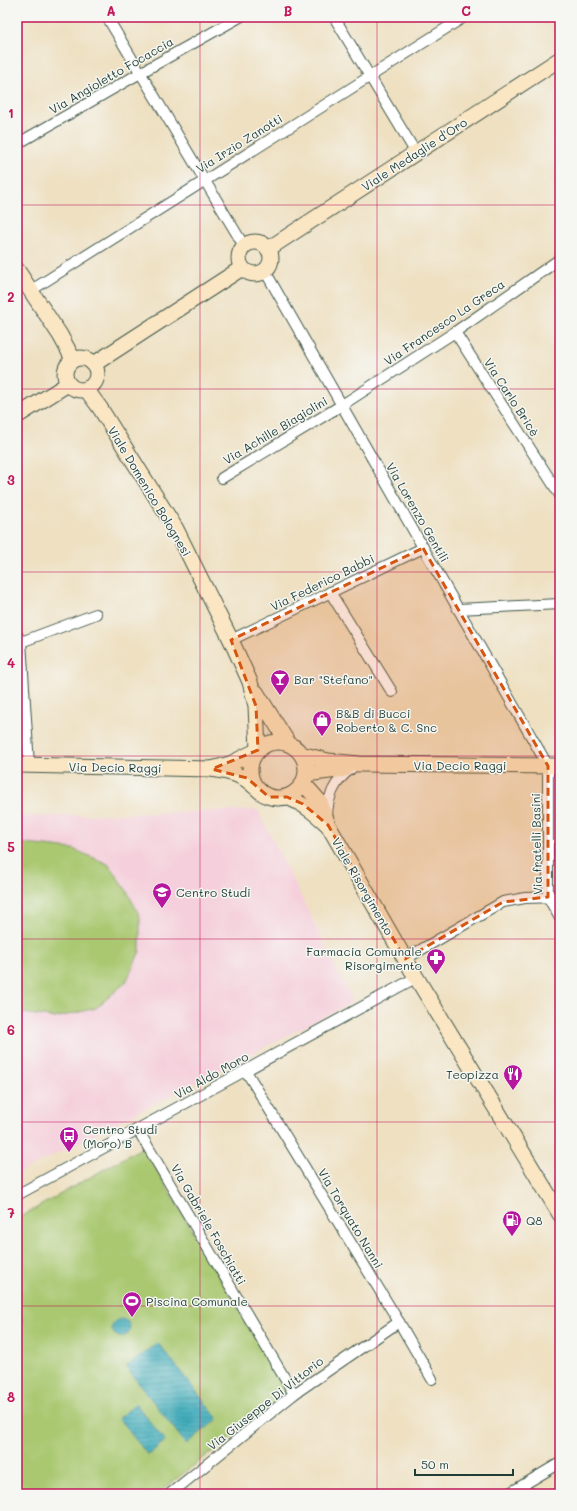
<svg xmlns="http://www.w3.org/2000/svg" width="577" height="1511" font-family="Mali,sans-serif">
  <defs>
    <pattern id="water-rules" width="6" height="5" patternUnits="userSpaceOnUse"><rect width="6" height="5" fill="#3dacbb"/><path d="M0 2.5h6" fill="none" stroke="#338d99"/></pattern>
  </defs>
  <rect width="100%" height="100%" fill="#f6f6f2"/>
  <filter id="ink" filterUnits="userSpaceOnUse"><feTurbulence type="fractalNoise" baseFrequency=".025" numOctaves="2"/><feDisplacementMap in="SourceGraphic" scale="8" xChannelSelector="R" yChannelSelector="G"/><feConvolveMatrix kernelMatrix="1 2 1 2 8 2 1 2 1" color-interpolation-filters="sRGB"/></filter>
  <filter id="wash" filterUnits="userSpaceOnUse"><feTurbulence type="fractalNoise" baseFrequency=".012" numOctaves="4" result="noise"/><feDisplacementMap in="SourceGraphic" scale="16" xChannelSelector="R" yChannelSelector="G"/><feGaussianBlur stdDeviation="0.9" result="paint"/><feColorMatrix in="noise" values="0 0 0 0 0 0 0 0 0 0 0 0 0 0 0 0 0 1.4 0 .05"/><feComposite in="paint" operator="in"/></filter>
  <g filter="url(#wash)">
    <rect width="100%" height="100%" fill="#eee0c1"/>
    <polygon fill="#f5cfdb" points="258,810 353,1002 17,1174 17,817"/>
    <g fill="#a9c86f" stroke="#648252">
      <polygon points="17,843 73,849 108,864 127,891 140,917 140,951 126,982 96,1008 55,1018 17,1012"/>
      <polygon points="143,1147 288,1393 157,1494 17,1494 17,1326 23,1321 17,1314 17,1219"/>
    </g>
    <g fill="url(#water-rules)" stroke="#2e7478">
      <circle cx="121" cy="1328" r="9"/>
      <polygon points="158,1343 218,1419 186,1444 126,1367"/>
      <polygon points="136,1404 165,1441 148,1455 118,1418"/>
    </g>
  </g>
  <g filter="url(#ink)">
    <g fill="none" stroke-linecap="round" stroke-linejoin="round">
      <defs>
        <g id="street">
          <polyline points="107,17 244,246"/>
          <polyline points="334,17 416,153"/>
          <polyline points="17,144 149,68 240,17"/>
          <polyline points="265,271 548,766 548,897 560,918"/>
          <polyline points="30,291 464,17"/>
          <polyline points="455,332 560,495"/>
          <polyline points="222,478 342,405 455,332 560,259"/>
          <polyline points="330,592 392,692"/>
          <polyline points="458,609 560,604"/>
          <polyline points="17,635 21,642 29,765"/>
          <polyline points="231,640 423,548"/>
          <polyline points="21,642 96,614"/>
          <path d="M327 817C327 798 335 780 351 769"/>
          <polyline points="405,959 503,902 525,898 560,897"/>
          <polyline points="246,1071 399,1322 432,1379"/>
          <polyline points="138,1130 294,1394"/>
          <polyline points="17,1195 417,977"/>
          <polyline points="170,1494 294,1394 399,1322"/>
          <polyline points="508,1494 560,1463"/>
        </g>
        <g id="secondary">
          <circle cx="255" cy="258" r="16"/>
          <polyline points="268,249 560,59"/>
          <polyline points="17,270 60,335 73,359"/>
          <circle cx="81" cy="374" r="16"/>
          <polyline points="94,364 242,268"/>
          <polyline points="86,389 100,408 176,529 231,640 250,682 256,706 258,750 230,764 212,769"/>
          <polyline points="17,416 68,384"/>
          <polyline points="256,692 288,743"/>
          <circle cx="278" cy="770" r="28"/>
          <polyline points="301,754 328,761 359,764 560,766"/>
          <path d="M17 765 212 769C230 772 242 774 255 787"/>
          <polyline points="306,774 345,769"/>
          <polyline points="303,783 320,802 327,822"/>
          <path d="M287 797C305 805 313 811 328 825L405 959 560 1214"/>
        </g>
      </defs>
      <use href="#street" stroke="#3e5549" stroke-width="12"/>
      <use href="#secondary" stroke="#3e5549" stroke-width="17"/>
      <use href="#street" stroke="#fff" stroke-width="10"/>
      <use href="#secondary" stroke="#fbe6c4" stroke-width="15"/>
    </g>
  </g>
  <path fill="#d45610" fill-opacity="0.2" stroke="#d45610" stroke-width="3" stroke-dasharray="8 5" stroke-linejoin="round" d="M423 548 548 766V897L503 902 405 959 328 825 303 804 287 797H269L247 778 212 769 258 750 256 706 231 640Z"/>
  <path fill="none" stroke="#c2185b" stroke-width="1" stroke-opacity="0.55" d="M200 17V1494M377 17V1494M17 205H560M17 389H560M17 572H560M17 756H560M17 939H560M17 1122H560M17 1306H560"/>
  <defs>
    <symbol id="bar-pin" viewBox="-11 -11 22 30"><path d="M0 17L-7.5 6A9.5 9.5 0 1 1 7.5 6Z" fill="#b5179e" stroke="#f6f6f2"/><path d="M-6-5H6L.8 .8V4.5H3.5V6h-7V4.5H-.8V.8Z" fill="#fff"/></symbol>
    <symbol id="shop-pin" viewBox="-11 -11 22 30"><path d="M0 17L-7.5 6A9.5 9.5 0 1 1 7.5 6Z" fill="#b5179e" stroke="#f6f6f2"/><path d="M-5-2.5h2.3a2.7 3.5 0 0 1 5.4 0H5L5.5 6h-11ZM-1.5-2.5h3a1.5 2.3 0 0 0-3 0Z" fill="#fff"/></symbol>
    <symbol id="school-pin" viewBox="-11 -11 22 30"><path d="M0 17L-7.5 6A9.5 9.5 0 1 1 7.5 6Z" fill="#b5179e" stroke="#f6f6f2"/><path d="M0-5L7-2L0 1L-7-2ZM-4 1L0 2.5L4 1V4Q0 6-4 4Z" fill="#fff"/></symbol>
    <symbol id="pharmacy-pin" viewBox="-11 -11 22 30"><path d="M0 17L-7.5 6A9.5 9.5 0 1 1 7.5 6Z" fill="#b5179e" stroke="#f6f6f2"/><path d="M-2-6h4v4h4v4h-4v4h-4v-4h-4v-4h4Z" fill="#fff"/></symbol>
    <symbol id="restaurant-pin" viewBox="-11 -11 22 30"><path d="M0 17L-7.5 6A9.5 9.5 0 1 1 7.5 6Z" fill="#b5179e" stroke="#f6f6f2"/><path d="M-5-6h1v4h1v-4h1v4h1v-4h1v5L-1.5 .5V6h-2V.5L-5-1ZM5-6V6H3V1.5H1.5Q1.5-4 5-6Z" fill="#fff"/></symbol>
    <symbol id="bus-pin" viewBox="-11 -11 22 30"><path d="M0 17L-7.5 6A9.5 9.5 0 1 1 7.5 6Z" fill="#b5179e" stroke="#f6f6f2"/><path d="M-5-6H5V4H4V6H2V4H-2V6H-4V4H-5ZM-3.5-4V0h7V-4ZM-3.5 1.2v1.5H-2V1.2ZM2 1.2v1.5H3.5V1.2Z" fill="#fff"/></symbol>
    <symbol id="fuel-pin" viewBox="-11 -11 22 30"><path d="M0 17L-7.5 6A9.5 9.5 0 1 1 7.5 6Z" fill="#b5179e" stroke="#f6f6f2"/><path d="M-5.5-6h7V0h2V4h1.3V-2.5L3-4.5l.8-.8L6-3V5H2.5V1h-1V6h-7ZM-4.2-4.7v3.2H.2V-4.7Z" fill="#fff"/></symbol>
    <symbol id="stadium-pin" viewBox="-11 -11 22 30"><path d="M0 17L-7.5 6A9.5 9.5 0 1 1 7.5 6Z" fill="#b5179e" stroke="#f6f6f2"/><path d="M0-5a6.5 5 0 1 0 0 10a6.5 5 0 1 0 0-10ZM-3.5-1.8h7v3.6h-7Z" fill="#fff"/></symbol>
  </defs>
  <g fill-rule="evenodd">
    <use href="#bar-pin" x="269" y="668" width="22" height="30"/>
    <use href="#shop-pin" x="311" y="709" width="22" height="30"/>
    <use href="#school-pin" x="151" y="881" width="22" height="30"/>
    <use href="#pharmacy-pin" x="425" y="947" width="22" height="30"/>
    <use href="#restaurant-pin" x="502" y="1063" width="22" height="30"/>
    <use href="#bus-pin" x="58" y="1125" width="22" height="30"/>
    <use href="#fuel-pin" x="501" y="1209" width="22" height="30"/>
    <use href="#stadium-pin" x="121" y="1290" width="22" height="30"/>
  </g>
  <g text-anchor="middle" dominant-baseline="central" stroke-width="3" stroke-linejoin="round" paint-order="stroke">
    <g font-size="12" fill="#1f3d34" stroke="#f6f6f2">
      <text transform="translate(111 75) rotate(-30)">Via Angioletto Focaccia</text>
      <text transform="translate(239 143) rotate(-32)">Via Irzio Zanotti</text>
      <text transform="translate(414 154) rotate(-33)">Viale Medaglie d'Oro</text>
      <text transform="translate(444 322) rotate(-34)">Via Francesco La Greca</text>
      <text transform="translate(512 397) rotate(57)">Via Carlo Bricè</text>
      <text transform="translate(275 430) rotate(-31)">Via Achille Biagiolini</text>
      <text transform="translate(150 491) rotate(59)">Viale Domenico Bolognesi</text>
      <text transform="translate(418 512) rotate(60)">Via Lorenzo Gentili</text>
      <text transform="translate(322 582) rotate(-26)">Via Federico Babbi</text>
      <text x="460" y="765">Via Decio Raggi</text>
      <text transform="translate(115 767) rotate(1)">Via Decio Raggi</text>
      <text transform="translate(536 844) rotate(-91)">Via fratelli Basini</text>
      <text transform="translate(363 886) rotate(60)">Viale Risorgimento</text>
      <text transform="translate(211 1075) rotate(-29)">Via Aldo Moro</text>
      <text transform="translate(351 1218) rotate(59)">Via Torquato Nanni</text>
      <text transform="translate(209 1224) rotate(60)">Via Gabriele Foschiatti</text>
      <text transform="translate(265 1403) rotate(-38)">Via Giuseppe Di Vittorio</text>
    </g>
    <g font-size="12" fill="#1f3d34" stroke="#f6f6f2" text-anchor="start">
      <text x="294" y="679">Bar "Stefano"</text>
      <text x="336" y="713">B&amp;B di Bucci<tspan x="336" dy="14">Roberto &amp; C. Snc</tspan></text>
      <text x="176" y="892">Centro Studi</text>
      <text x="422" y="951" text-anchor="end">Farmacia Comunale<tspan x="422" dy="14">Risorgimento</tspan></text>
      <text x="499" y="1074" text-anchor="end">Teopizza</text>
      <text x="83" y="1129">Centro Studi<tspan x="83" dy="14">(Moro) B</tspan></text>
      <text x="526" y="1220">Q8</text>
      <text x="146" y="1301">Piscina Comunale</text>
    </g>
  </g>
  <rect width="577" height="1511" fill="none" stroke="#f6f6f2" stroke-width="44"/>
  <path d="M415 1469v6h98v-6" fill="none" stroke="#1f3d34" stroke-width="2"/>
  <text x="421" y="1469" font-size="12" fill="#1f3d34" stroke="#f6f6f2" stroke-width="3" paint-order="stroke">50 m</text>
  <rect x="22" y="22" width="533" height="1467" fill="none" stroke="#c2185b" stroke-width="1.5"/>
  <g font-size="13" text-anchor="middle" font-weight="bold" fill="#c2185b">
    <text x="111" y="16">A</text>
    <text x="288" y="16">B</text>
    <text x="466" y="16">C</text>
    <text x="11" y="118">1</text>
    <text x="11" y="302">2</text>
    <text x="11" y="485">3</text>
    <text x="11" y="668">4</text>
    <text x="11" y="852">5</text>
    <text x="11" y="1035">6</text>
    <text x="11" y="1218">7</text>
    <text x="11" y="1402">8</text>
  </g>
</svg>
